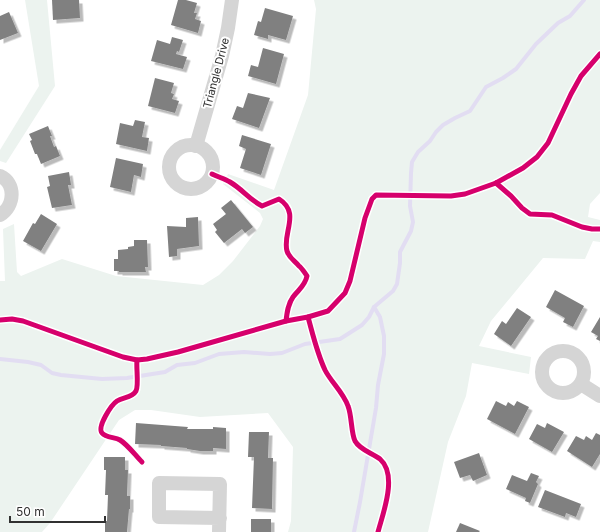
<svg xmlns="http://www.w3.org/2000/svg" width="600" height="532" viewBox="0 0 600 532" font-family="Inter,sans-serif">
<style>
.green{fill:#ecf3ef}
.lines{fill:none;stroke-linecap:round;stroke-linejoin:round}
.stream{stroke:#e2ddf2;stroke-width:4}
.building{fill:#808080;filter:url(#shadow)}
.minor{stroke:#d5d5d5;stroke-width:14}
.cycleway-casing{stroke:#fff;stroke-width:8}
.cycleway{stroke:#d6006c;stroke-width:5}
.labels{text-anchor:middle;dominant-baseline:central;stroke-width:4;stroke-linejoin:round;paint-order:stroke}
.street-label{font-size:11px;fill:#313131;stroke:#fff}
</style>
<defs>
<filter id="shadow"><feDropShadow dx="3.5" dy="3.5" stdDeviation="0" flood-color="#0004"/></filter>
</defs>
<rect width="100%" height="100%" fill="#fff"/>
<g class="green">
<polygon points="25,0 47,0 55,86 6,163 0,161 0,150 39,86"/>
<polygon points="314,0 600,0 600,193 590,204 588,217 600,220 600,242 593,241 585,259 543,258 491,321 479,346 531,357 529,374 472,363 466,396 448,442 428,532 288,532 291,521 293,447 268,413 200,417 151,410 135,410 119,420 50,523 42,532 0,532 0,281 5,281 3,229 14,224 17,272 21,276 62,259 116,276 203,285 219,275 233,261 260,226 263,219 260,213 223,184 228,174 274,190 308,95 316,9"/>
</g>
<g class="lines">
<g class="stream">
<polyline points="0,359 28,362 41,365 52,373 61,375 102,379 127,378 165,372 177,365 195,363 219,354 244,352 270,354 282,353 305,344 340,339 362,325 369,317 374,307 393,291 397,284 400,263 400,252 411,231 413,222 410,206 411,173 412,162 418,152 430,141 436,132 443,125 455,118 470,111 486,87 503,78 516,69 536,44 558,23 570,16 584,0"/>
<polyline points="354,532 360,502 376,408 378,385 384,354 384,336 380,317 374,307"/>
</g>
</g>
<g class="building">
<polygon points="52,0 79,0 80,18 53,20"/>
<polygon points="178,0 186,0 197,3 194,13 197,13 195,19 201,21 198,33 171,25"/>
<polygon points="265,8 293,16 286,40 268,35 268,39 254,35 258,21 261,22"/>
<polygon points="9,12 18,33 0,40 0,16"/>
<polygon points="172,37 183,40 179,52 177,51 176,54 187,57 183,69 151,61 157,40 170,44"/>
<polygon points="263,48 284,54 276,84 248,76 251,65 258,67"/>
<polygon points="155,78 174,83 171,93 174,94 172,99 179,101 175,113 148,106"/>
<polygon points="248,93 270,98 259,128 232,119 237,106 243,108"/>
<polygon points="135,120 145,122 142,137 149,138 147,151 116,144 120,123 133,126"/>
<polygon points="48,126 52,136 50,136 54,147 56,146 60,156 41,164 37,154 35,154 30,141 32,140 29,134"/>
<polygon points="242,135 271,144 261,175 240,168 246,149 239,146"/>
<polygon points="116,158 143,164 141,177 134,175 131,192 110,187"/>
<polygon points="69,172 71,185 68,185 72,205 52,208 47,187 50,186 48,176"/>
<polygon points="231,200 253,227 245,233 242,229 224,243 215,232 217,230 213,224 226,214 221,208"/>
<polygon points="41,214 57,224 41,251 23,241 33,223 35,224"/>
<polygon points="198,217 199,246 177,249 177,256 169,257 167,226 186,227 186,218"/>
<polygon points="134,240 147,240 148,267 145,267 146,272 119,272 119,271 114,271 114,259 118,259 118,250 128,249 128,247 134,246"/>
<polygon points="555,290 584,306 573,327 563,322 565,318 546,307"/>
<polygon points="517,308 531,317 511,346 494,334 502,321 506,324"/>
<polygon points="600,317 600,341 596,339 598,336 591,332"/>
<polygon points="496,401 506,406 508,402 514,406 517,401 529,407 515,434 487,419"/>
<polygon points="136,423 188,427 187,429 213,429 213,427 226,428 226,449 213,448 213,451 200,451 187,449 187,448 161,446 161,445 135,444"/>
<polygon points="547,423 564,432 552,452 529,439 537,424 545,428"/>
<polygon points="249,432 269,432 268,458 273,458 272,509 252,508 254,457 248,457"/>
<polygon points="596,433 600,435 600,454 592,467 567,451 576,436 584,440 586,436 592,440"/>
<polygon points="479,453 487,475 473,481 470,475 460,478 454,462"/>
<polygon points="104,457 125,457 125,470 128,470 127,496 130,496 130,509 129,509 127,532 105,532 105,521 107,521 108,495 105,495 106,470 104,470"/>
<polygon points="531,473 539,476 536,482 538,484 530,503 525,501 526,498 506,489 512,475 527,481"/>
<polygon points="545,490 581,504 576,517 566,513 565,517 538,507"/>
<rect x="251" y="519" width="20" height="13"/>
<polygon points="460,523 480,531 479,532 456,532"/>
</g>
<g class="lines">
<g class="minor">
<circle cx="191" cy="167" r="22"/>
<polyline points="196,146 222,56 228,28 232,0"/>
<path d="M0 176C16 183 15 206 0 215"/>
<circle cx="563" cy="372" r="21"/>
<polyline points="581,384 600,396"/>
<polyline points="219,532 220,484 159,483 159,517 220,518"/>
</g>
<defs>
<g id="cycleway">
<path d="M212 174C218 177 225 179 230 182 242 189 250 200 262 206L279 199C301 213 282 233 287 251 289 258 295 261 299 266 302 268 304 272 307 276 305 286 299 289 293 297 288 304 287 312 286 321"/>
<polyline points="496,183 511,196 522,208 530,214 552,215 582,227 592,229 600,229"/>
<path d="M308 317C313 335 317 353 325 370 331 382 343 392 348 406 352 416 351 433 355 441 360 450 372 453 380 459 398 475 383 513 378 532"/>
<polyline points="0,320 12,319 23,321 123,357 137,360 147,359 178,352 286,321 308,317 328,311 345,293 350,281 365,218 372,199 376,195 451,196 465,194 496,183 523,168 537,157 548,143 571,94 581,76 600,54"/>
<path d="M137 360C136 367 139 385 136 391 132 398 123 397 117 401 111 405 97 427 102 433 106 438 115 437 120 440 128 445 135 455 142 462"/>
</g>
</defs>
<use href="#cycleway" class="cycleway-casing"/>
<use href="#cycleway" class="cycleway"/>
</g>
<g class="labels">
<g class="street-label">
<text transform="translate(216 73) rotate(-75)">Triangle Drive</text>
</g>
</g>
<path d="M10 516v6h95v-6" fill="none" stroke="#313131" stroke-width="2"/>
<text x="16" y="516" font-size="12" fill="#313131" stroke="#ffffff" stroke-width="3" paint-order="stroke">50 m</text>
</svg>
